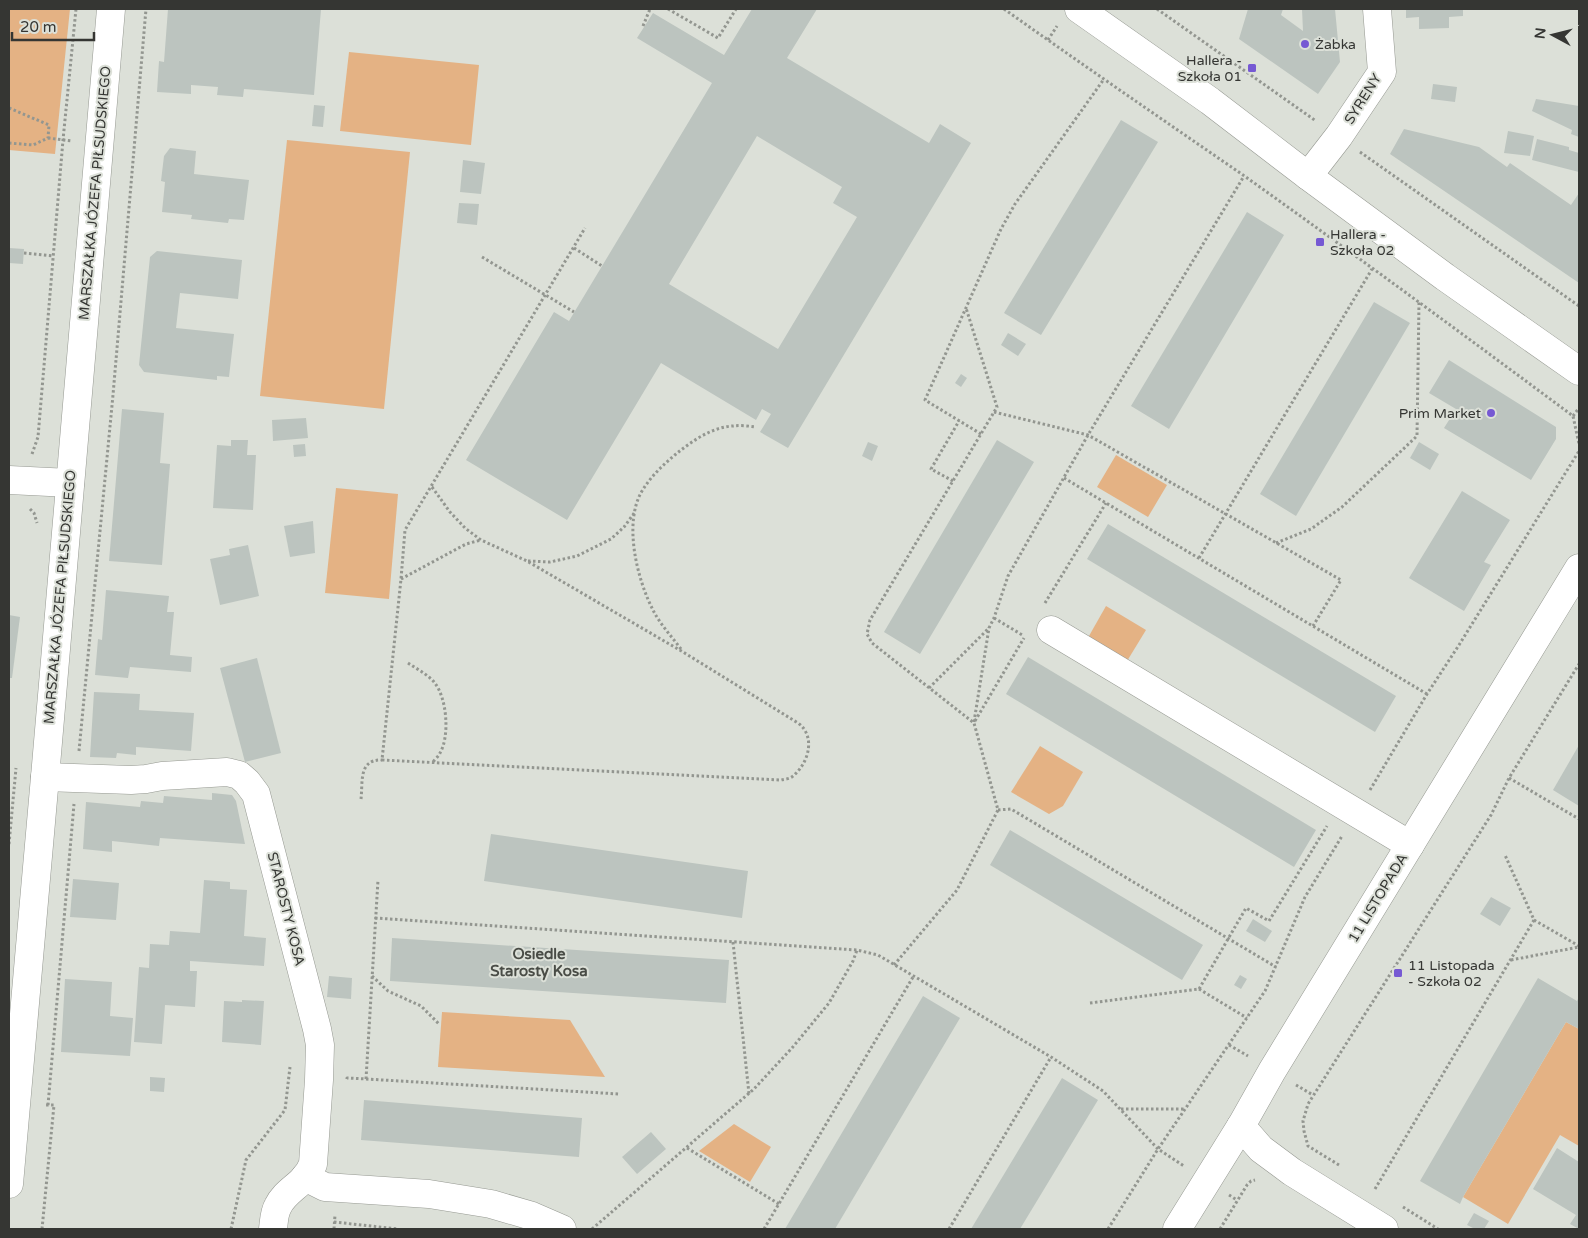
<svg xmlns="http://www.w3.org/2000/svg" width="1588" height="1238" viewBox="0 0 1588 1238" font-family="'Varela Round',sans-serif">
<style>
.green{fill:#e4b284}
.building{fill:#bcc4bf;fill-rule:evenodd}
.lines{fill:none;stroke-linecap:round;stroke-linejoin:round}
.minor-casing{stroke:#969992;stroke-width:29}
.path{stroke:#939690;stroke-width:3;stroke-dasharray:2.5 2.5;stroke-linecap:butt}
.minor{stroke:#fff;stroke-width:28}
.poi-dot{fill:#7659d3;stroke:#dce0d8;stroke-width:2}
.labels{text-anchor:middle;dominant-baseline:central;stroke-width:4;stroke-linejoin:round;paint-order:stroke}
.poi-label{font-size:14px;fill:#353633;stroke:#dce0d8;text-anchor:start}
.street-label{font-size:14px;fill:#353633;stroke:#dce0d8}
.neighbourhood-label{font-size:15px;font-weight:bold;fill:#494c46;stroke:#dce0d8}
</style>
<rect width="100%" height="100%" fill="#dce0d8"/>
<g class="green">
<polygon points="9,9 70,9 55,154 9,150"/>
<polygon points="349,52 479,65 471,145 340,131"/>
<polygon points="287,140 410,152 384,409 260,396"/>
<polygon points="1116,455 1167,485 1148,517 1097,487"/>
<polygon points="336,488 398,494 389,599 325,593"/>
<polygon points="1106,606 1146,630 1124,666 1085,643"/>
<polygon points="1040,746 1083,772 1063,806 1049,814 1011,792"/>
<polygon points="442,1012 570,1020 605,1077 438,1067"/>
<polygon points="1566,1022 1579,1029 1579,1146 1560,1135 1508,1224 1463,1197"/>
<polygon points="734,1124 771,1147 750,1182 699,1151"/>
</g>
<g class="building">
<polygon points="168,9 321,9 314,95 244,89 243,97 217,95 218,87 191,85 191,94 157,92 159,61 164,62"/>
<path d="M752 9H817L787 58 929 143 940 124 971 143 788 448 760 432 771 414 762 409 756 420 661 363 567 520 466 460 554 312 569 321 712 83 637 38 653 13 724 55ZM757 136 842 187 833 203 857 217 778 349 669 284Z"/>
<polygon points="1248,9 1283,9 1281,15 1303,31 1302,9 1335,9 1340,62 1318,94 1239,39"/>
<polygon points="1406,9 1463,9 1463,16 1449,17 1449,28 1419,29 1419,17 1406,18"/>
<polygon points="1433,84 1457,87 1455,102 1431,99"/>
<polygon points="1536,99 1579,106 1579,137 1571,134 1572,130 1532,111"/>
<polygon points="314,105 325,106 323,127 312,126"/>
<polygon points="1121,120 1158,142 1041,335 1004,313"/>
<polygon points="1404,129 1479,147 1507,167 1510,163 1571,205 1579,193 1579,283 1390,154"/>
<polygon points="1508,131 1534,136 1530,156 1504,153"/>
<polygon points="1537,139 1569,147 1569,150 1579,153 1579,172 1532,160"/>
<polygon points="170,148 196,151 194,174 249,180 244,220 229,219 228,223 191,219 192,215 162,212 165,182 161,181 164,156"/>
<polygon points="463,160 485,163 481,194 460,192"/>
<polygon points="459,203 479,204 477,225 457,223"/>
<polygon points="1247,212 1284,235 1169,429 1131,406"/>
<polygon points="9,248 24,249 23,264 9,263"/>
<polygon points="157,251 242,260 238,299 180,293 176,328 234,334 229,377 217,376 217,380 144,372 139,365 150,257"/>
<polygon points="1374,302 1410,323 1296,516 1260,494"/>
<polygon points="1008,333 1026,344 1018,356 1001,345"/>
<polygon points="1449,360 1556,427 1556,439 1531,480 1444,428 1456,409 1429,393"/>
<polygon points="961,374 967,378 961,387 955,383"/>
<polygon points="122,409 164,413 160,463 170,464 162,565 109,561"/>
<polygon points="306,418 308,438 273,441 272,420"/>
<polygon points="231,440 248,440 247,455 256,455 253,510 213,508 217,445 231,446"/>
<polygon points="997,440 1034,462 920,654 884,632"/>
<polygon points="868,442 878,446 872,461 862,456"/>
<polygon points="1419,442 1439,454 1430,470 1410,458"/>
<polygon points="305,444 306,456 294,457 293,445"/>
<polygon points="1462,491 1510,520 1484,562 1491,565 1464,611 1409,578"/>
<polygon points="313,521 315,553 290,557 284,526"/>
<polygon points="1108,524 1396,696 1375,732 1087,559"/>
<polygon points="248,545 259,596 220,605 210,559 230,555 229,549"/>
<polygon points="106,590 169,596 167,612 174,612 170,655 192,657 191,672 130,667 128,678 95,675 98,639 102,640"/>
<polygon points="9,615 20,617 12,678 9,678"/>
<polygon points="1028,657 1316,830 1294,867 1006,694"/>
<polygon points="257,658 281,753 245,762 220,668"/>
<polygon points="94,692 140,694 139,710 194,713 191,751 136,747 136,755 117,753 116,758 90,757"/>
<polygon points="1579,745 1579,806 1553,790"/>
<polygon points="212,793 232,795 236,801 245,844 160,838 159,846 112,841 112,852 83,849 86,802 140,807 141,801 163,803 164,796 212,800"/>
<polygon points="1010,830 1203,945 1182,980 990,865"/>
<polygon points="491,834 748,871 742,918 484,881"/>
<polygon points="73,879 119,883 116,920 70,917"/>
<polygon points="204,880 230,882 230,889 247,890 244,936 266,938 264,966 190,961 190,971 197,971 195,1007 165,1005 162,1044 134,1042 139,967 149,968 150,944 169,945 170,931 200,933"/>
<polygon points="1491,897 1511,908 1500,926 1480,914"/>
<polygon points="1253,919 1272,931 1265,942 1246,931"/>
<polygon points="392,938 729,960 726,1003 390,981"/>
<polygon points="1240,975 1247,979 1241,989 1234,985"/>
<polygon points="329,976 352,978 351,999 327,997"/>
<polygon points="1538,978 1577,1001 1579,997 1579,1029 1566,1022 1463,1197 1460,1204 1420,1181"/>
<polygon points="65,979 112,982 110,1016 133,1018 130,1056 61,1052"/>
<polygon points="923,996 960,1018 835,1229 785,1229"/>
<polygon points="242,1000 264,1001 261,1045 222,1042 224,1001 242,1002"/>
<polygon points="150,1077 165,1078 164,1092 150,1091"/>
<polygon points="1062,1078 1098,1100 1020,1229 971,1229"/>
<polygon points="364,1100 582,1118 579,1157 361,1140"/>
<polygon points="651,1132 666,1149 637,1174 622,1157"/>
<polygon points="1557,1148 1579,1162 1579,1229 1570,1224 1576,1215 1533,1189"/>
<polygon points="1474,1213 1489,1221 1484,1229 1475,1229 1467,1225"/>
</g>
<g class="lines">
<defs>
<g id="minor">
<polyline points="1079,9 1210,101 1308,176 1445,277 1579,371"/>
<polyline points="1308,176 1339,136 1382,72 1377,9"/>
<polyline points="9,480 70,483"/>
<polyline points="1051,630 1410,845"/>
<path d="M45 777 131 780 146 779 162 776 227 772 239 775 247 782 256 794 317 1029 320 1045 319 1080 313 1164C305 1185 286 1189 278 1206 274 1213 274 1221 273 1229"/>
<polyline points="1241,1126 1261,1149 1292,1172 1384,1229"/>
<polyline points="305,1177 325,1187 429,1194 491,1204 532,1216 562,1229"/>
<polyline points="9,1184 45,777 111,9"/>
<polyline points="1177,1229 1241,1126 1272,1071 1579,568"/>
</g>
</defs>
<use href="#minor" class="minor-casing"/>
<g class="path">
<polyline points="668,9 718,38 736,9"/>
<path d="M1004 9C1083 65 1163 120 1243 175 1354 254 1464 335 1573 416L1579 444"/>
<polyline points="1157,9 1316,121"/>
<polyline points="643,26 650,9"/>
<polyline points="1048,40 1057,26"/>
<polyline points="9,108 49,125 48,138"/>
<polyline points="48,138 72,141"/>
<polyline points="9,143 33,145 48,138"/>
<polyline points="1360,152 1579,306"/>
<polyline points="574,248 602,266"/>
<polyline points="24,253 53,256"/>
<polyline points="482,257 574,312"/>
<polyline points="994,412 1088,435 1341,580 1313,626"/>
<polyline points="1573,416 1579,408"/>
<polyline points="981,434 925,400 1001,229 1015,204 1104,79"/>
<polyline points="32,454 38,437 63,140 76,9"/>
<polyline points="1064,478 1427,694"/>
<polyline points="953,481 931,469 959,421"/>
<path d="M432 487 450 512 465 528 481 540 527 561 683 652 798 723C816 736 809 763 793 776 790 779 785 779 781 780L382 760 401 579 405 530 585 228"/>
<polyline points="30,509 34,513 37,523"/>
<polyline points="1276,543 1311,529 1342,507 1417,436 1419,302"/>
<polyline points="1199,558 1372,269"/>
<polyline points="528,561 550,562 577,556 611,539 624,527 635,512"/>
<polyline points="401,579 466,544 481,540"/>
<polyline points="1045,603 1106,503"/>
<polyline points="994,618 1024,636"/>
<path d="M681 649C672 637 661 625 654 612 637 580 623 523 642 491 651 476 663 465 676 454 692 441 712 427 733 426 740 425 749 426 756 427"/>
<path d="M408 663C417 669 427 674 434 682 447 697 450 736 440 753 439 756 435 759 433 762"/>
<polyline points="929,688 988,629"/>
<polyline points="975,721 1024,638"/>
<polyline points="974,722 989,628 994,618 1008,576 1088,435 1244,176"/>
<polyline points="79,751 113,395 146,9"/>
<polyline points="1509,778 1579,819"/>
<polyline points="1370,790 1427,694 1459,645 1579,451"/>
<path d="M361 799C363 783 358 759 382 760"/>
<polyline points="998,810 1011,809 1276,967"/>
<polyline points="9,844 16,768"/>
<polyline points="375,918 857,950 878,955 1051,1057 1103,1091 1158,1149 1184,1166"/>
<polyline points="1534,920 1579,946"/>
<polyline points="733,942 749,1094"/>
<polyline points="1511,960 1579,947"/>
<polyline points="894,965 957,890 998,810 974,723 872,643 867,634 870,620 997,407 966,308"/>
<polyline points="372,976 388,991 421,1006 439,1024"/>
<polyline points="1199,989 1247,1018"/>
<polyline points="1090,1003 1199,989 1246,908 1269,921 1327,826"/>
<polyline points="1229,1045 1248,1056"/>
<polyline points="347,1079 347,1078 366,1079 619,1094"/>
<polyline points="366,1079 378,880"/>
<polyline points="1296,1085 1313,1095"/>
<polyline points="48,1105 74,804"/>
<polyline points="1121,1109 1185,1109"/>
<polyline points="687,1148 779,1204"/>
<polyline points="1339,1165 1308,1146 1304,1131 1303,1121 1308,1104 1491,815 1509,778 1579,664"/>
<polyline points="1375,1189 1534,920 1505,855"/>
<polyline points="1229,1195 1237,1200"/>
<polyline points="1403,1207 1438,1229"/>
<polyline points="334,1222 398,1229"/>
<polyline points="42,1229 54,1105 46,1105"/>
<polyline points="231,1229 246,1160 285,1110 290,1067"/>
<polyline points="334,1229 335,1215"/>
<polyline points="592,1229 754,1089 792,1048 829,1003 853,961 857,950"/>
<polyline points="764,1229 913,977"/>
<polyline points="949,1229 1051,1057"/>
<polyline points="1108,1229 1158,1149 1265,991 1305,897 1342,836"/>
<polyline points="1220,1229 1247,1185 1251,1181 1255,1180"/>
</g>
<use href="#minor" class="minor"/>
</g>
<g class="poi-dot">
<circle cx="1305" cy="44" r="5"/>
<rect x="1247" y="63" width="10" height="10" rx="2.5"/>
<rect x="1315" y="237" width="10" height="10" rx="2.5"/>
<circle cx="1491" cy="413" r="5"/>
<rect x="1393" y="968" width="10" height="10" rx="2.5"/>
</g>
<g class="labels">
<g class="poi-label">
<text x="1315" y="44">Żabka</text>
<text x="1242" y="60" text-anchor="end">Hallera -<tspan x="1242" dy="16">Szkoła 01</tspan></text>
<text x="1330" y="234">Hallera -<tspan x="1330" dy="16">Szkoła 02</tspan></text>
<text x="1481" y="413" text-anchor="end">Prim Market</text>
<text x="1408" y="965">11 Listopada<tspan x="1408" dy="16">- Szkoła 02</tspan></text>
</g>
<g class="street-label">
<text transform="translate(1363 99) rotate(-58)">SYRENY</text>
<text transform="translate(95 193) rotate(-85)">MARSZAŁKA JÓZEFA PIŁSUDSKIEGO</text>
<text transform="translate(60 597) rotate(-85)">MARSZAŁKA JÓZEFA PIŁSUDSKIEGO</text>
<text transform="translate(1378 898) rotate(-59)">11 LISTOPADA</text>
<text transform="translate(286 909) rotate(76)">STAROSTY KOSA</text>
</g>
<g class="neighbourhood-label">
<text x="539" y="954">Osiedle<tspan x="539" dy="17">Starosty Kosa</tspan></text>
</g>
</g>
<rect width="1588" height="1238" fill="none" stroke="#353633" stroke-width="20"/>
<g transform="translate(1553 35) rotate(277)" stroke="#dce0d8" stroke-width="4" paint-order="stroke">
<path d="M0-4L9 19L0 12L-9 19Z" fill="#353633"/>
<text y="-8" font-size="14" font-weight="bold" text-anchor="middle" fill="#353633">N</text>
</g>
<path d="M12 32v8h82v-8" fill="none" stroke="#353633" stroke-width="2.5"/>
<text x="20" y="32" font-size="15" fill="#353633" stroke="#dce0d8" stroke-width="4" paint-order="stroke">20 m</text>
</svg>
